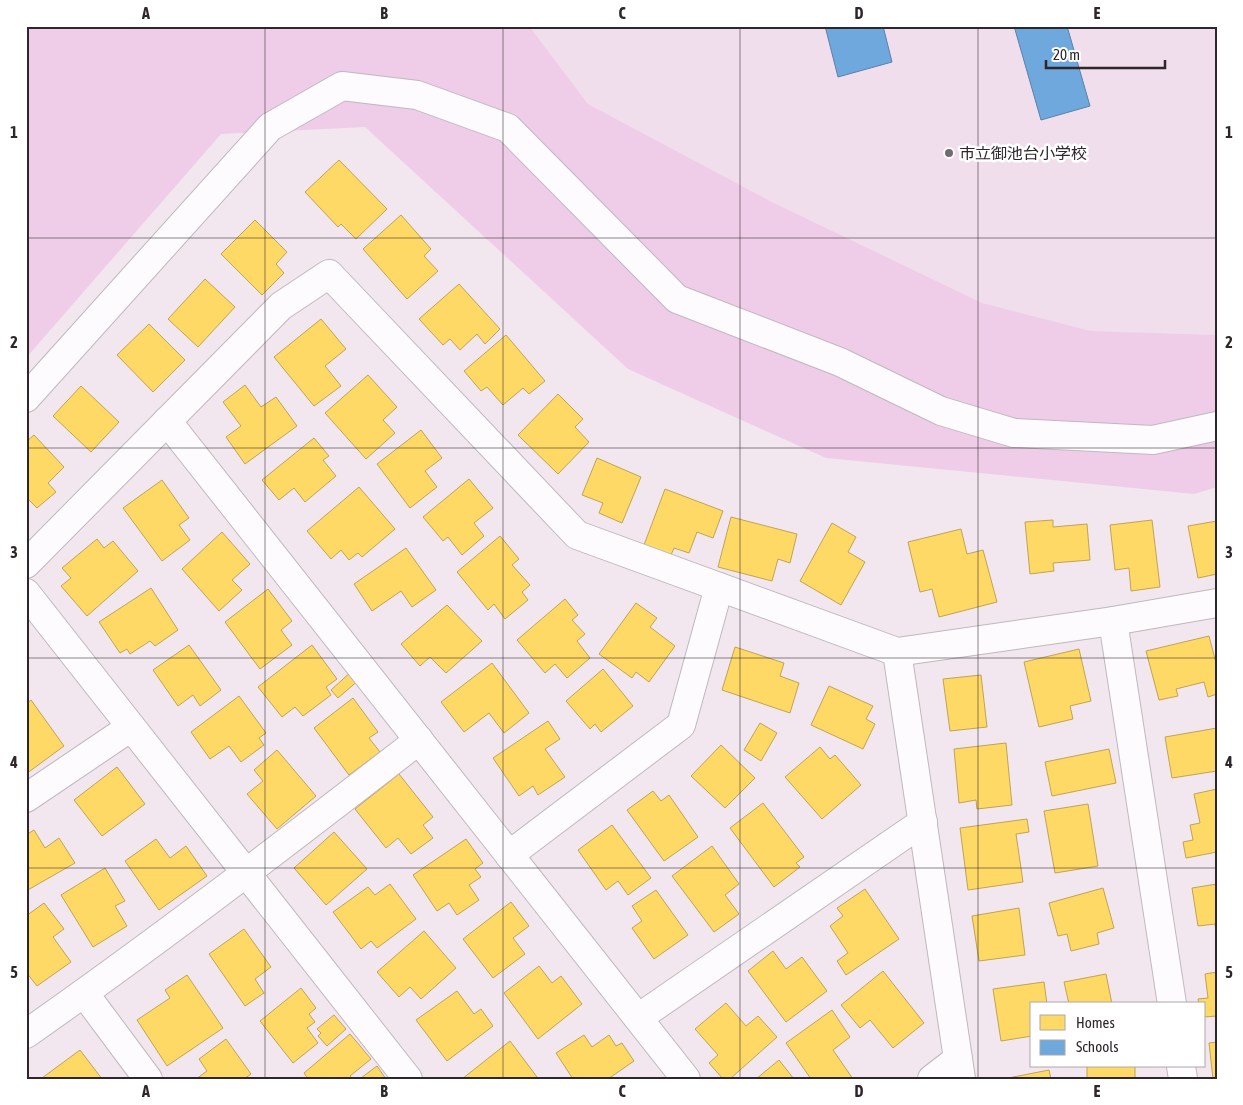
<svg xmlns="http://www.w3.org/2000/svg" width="1243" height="1105" viewBox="0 0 1243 1105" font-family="'Asap Condensed','Noto Sans JP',sans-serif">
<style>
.built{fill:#f1deed}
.green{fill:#efcde8}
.homes{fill:#ffd966;stroke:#c0a354}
.schools{fill:#6fa8dc;stroke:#5b81a7}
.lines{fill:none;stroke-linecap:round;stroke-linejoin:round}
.street-casing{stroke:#bfb8be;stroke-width:30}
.street{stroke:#fdfbfd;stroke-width:28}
.grid{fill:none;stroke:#2d262b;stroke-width:1;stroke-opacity:0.55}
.poi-dot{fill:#726a70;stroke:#fff;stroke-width:2}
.labels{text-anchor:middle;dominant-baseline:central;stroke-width:5;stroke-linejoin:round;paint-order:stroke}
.poi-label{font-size:16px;fill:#2d262b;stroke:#fff;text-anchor:start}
.neatline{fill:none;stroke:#2d262b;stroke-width:2}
.grid-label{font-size:16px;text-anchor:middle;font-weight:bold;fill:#2d262b}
</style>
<rect width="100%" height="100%" fill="#f2e7ef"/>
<polygon class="built" points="529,26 1217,26 1217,335 1091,331 982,303 772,202 588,104"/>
<polygon class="green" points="26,26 529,26 588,104 772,202 982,303 1091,331 1217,335 1217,487 1194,494 826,458 628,369 365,127 221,134 26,358"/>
<g class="homes">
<polygon points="339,160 387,209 356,239 341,224 338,227 305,192"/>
<polygon points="401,215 431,249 424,256 438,271 407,299 363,249"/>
<polygon points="255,220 287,252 276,264 284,273 262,295 221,254"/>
<polygon points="205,279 235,307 198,347 168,319"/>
<polygon points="459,284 500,329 485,344 477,334 460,350 450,339 443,345 419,319"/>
<polygon points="321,319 346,349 325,366 341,386 314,406 274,357"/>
<polygon points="149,324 185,360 153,392 117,355"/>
<polygon points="506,335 545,381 529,394 523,388 503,405 487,387 481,391 464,371"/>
<polygon points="368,375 397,407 383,420 395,433 366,459 325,413"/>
<polygon points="245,385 261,407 276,397 297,426 245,464 226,437 241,426 223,402"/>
<polygon points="81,386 119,422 91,452 53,416"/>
<polygon points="558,394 583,419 575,427 589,442 558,474 518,435"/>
<polygon points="421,430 442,458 425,471 437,487 410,508 377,464"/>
<polygon points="34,435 64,467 48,483 56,492 37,508 26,497 26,442"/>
<polygon points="314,438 329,456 323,460 336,476 305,502 294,488 279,500 262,480"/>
<polygon points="597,458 641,477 622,523 599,513 603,503 582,495"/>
<polygon points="469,479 493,508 474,523 484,536 462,555 448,537 443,541 423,517"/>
<polygon points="162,480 189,518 179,525 190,540 162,561 123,508"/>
<polygon points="359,487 395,529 362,557 358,553 349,560 341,550 331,559 307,531"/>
<polygon points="665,489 723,511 713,538 697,532 689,553 674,548 671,555 644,545"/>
<polygon points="731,517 797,534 790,563 778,559 772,581 718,567"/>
<polygon points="1053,520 1053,527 1087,524 1090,560 1053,563 1054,571 1030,574 1025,522"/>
<polygon points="1152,520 1160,587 1131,591 1129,568 1115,570 1110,525"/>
<polygon points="1217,521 1217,574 1198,578 1188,526"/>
<polygon points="832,523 856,537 848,552 865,562 841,605 800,581"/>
<polygon points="961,529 967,554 983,550 997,602 939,617 932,589 920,592 908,542"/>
<polygon points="222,532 250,564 232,580 242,590 219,611 182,569"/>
<polygon points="500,536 519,559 512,565 530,585 522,592 528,600 505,619 494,604 488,610 457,572"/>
<polygon points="97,539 104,548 113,541 138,571 87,616 61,586 71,578 62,568"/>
<polygon points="406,548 436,590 412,607 401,591 372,611 354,584"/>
<polygon points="151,588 178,630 155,646 150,641 130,654 127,649 120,653 99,622"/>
<polygon points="268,589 292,621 281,630 292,645 260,669 225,622"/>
<polygon points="565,599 578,615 572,620 585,634 577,641 590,658 567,678 555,664 545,673 517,640"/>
<polygon points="636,603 657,618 650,627 675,646 649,682 636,672 632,678 599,654"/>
<polygon points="447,605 482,641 446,673 430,657 420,666 401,644"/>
<polygon points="1209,636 1217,667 1217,694 1208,697 1204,682 1176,689 1178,696 1159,700 1146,651"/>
<polygon points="189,645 221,690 200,706 193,695 178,706 153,670"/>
<polygon points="312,645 337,679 326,687 331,695 303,716 295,707 282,717 258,687"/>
<polygon points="735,647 784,663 780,676 799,683 790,713 722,690"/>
<polygon points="1079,649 1091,701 1070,706 1073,719 1039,727 1024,662"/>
<polygon points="492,663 529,713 504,733 489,713 464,732 441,702"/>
<polygon points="603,669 633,706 601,732 595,724 590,729 566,701"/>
<polygon points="353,670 360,679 338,698 331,690"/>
<polygon points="981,675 987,727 950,731 943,679"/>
<polygon points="829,686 873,706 866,719 875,724 863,749 811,725"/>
<polygon points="239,696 266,733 259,738 264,745 241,762 229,746 210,759 191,732"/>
<polygon points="353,698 378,732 369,738 380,752 349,775 314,728"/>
<polygon points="31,700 64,746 26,774 26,704"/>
<polygon points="548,721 560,739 545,749 565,777 538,795 533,786 519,796 493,758"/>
<polygon points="760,723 777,733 761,761 744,750"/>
<polygon points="1217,728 1217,771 1172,778 1165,737"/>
<polygon points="1006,743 1012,805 977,809 976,800 959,803 954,749"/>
<polygon points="721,745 755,778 725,808 691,776"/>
<polygon points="820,747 830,759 835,755 861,785 822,819 785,777"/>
<polygon points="1109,749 1116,783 1052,796 1045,762"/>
<polygon points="277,750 316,796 277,829 247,794 263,781 254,770"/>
<polygon points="117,767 145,804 102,836 74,800"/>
<polygon points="399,774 433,817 423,825 433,838 411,854 398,838 386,848 355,809"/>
<polygon points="1217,789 1217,852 1186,858 1183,842 1193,840 1190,825 1200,823 1194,794"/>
<polygon points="653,791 661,801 669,795 698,837 664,861 627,810"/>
<polygon points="763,803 804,857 796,863 800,867 774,887 730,828"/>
<polygon points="1088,804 1098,866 1055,873 1044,811"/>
<polygon points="1027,819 1029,832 1016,834 1023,882 968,890 960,828"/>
<polygon points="612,825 651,878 628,895 618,881 606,890 578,850"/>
<polygon points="34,830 45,848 59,838 75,863 26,891 26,835"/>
<polygon points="334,832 367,869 326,905 294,868"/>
<polygon points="156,839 170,858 186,846 207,876 159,910 125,861"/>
<polygon points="466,839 483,863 475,869 481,877 469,885 479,900 457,915 449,903 437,911 413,875"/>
<polygon points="712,846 739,884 725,895 739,914 714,932 672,876"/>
<polygon points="105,868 125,901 115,906 127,926 93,947 61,895"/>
<polygon points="390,884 416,919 377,948 371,941 361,949 333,912 368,887 375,895"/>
<polygon points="1217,884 1217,932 1216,932 1215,924 1198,926 1192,888"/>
<polygon points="1103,888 1114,928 1097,933 1099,944 1071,951 1067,934 1058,936 1049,903"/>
<polygon points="865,889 899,939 846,975 837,961 848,953 830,926 843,916 837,908"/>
<polygon points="656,890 688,935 654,959 632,928 642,921 632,906"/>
<polygon points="511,902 529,926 513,938 525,954 493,978 463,939"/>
<polygon points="44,903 64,929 53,937 71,962 37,986 26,972 26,916"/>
<polygon points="1019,908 1025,955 979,961 972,916"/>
<polygon points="244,929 271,967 255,979 264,993 245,1006 209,954"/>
<polygon points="424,931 456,968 421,999 410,987 399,997 377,972"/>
<polygon points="773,951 786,969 802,957 827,991 786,1022 748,971"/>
<polygon points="539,966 552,983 561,976 582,1004 538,1039 504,993"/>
<polygon points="883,971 924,1023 893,1048 870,1020 860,1028 841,1005"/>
<polygon points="1217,972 1217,1016 1204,1017 1204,1004 1199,1004 1198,999 1208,998 1205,974"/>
<polygon points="1106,974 1112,1004 1069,1004 1064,982"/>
<polygon points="187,975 223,1028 167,1066 137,1020 170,998 165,990"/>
<polygon points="1044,982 1047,1004 1032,1004 1032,1036 1001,1041 993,989"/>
<polygon points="301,988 316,1008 309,1014 315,1022 307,1028 318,1043 293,1063 260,1021"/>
<polygon points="457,991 474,1014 481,1009 493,1026 447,1061 416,1020"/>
<polygon points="726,1003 746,1026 758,1016 777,1037 730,1079 723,1079 709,1063 718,1055 695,1029"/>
<polygon points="832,1010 850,1037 833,1050 853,1079 811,1079 786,1043"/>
<polygon points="334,1015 346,1029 327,1046 318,1036 321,1033 317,1029"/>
<polygon points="350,1034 371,1059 350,1076 353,1079 308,1079 304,1073"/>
<polygon points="584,1035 592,1047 609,1035 616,1046 622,1043 634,1061 608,1079 573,1079 556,1053"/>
<polygon points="226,1039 251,1074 244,1079 196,1079 207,1071 199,1059"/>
<polygon points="510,1041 537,1077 535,1079 462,1079"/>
<polygon points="1217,1042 1217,1079 1213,1079 1209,1043"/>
<polygon points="80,1050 102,1079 42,1078"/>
<polygon points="779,1060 794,1079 756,1079"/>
<polygon points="377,1066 386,1079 362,1079 361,1078"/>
<rect x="1087" y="1066" width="48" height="13"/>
<polygon points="1049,1070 1051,1079 1003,1079"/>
</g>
<g class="schools">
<polygon points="825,26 883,26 892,62 838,77"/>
<polygon points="1014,26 1067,26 1090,106 1041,120"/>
</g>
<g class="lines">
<defs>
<g id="street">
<polyline points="26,398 270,127 342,86 417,95 508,128 677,299 840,362 941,411 1014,433 1153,440 1217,426"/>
<polyline points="167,421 686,1079"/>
<polyline points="26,564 281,306 329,274 577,535 897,652 1113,621 1217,603"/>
<polyline points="26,593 408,1079"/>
<polyline points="1113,621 1172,1004"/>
<polyline points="897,652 961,1079"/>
<polyline points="26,798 131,727"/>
<polyline points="509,855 681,725 719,587"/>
<polyline points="84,993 148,1079"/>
<polyline points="638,1018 923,822"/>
<path d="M26 1034C160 940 290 840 419 740"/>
<polyline points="1181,1066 1183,1079"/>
<polyline points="932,1079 958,1059"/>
</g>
</defs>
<use href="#street" class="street-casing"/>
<use href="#street" class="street"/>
</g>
<path class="grid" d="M265 26V1079M503 26V1079M740 26V1079M978 26V1079M26 238H1217M26 448H1217M26 658H1217M26 868H1217"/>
<circle class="poi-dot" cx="949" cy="153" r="5"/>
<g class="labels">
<g class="poi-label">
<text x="959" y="153">市立御池台小学校</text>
</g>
</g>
<rect width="1243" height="1105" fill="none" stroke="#ffffff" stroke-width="55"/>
<rect x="1030" y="1002" width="175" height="65" fill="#ffffff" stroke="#aba8aa"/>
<rect x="1040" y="1015" width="25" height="15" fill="#ffd966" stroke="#aba8aa"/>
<text x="1076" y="1028" font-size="15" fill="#2d262b">Homes</text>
<rect x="1040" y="1040" width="25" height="15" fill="#6fa8dc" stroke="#aba8aa"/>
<text x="1076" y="1052" font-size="15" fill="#2d262b">Schools</text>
<path d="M1046 60v8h119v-8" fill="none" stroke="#2d262b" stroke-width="2.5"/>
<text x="1053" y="60" font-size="15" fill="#2d262b" stroke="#ffffff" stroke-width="4" paint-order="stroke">20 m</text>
<rect x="28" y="28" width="1188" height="1050" class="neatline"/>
<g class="grid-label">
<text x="146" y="19">A</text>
<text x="384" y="19">B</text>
<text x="622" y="19">C</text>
<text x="859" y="19">D</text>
<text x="1097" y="19">E</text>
<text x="14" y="138">1</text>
<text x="1229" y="138">1</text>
<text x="14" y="348">2</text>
<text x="1229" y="348">2</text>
<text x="14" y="558">3</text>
<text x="1229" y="558">3</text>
<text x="14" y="768">4</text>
<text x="1229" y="768">4</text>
<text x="14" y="978">5</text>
<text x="1229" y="978">5</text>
<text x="146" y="1097">A</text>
<text x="384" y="1097">B</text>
<text x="622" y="1097">C</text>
<text x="859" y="1097">D</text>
<text x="1097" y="1097">E</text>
</g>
</svg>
